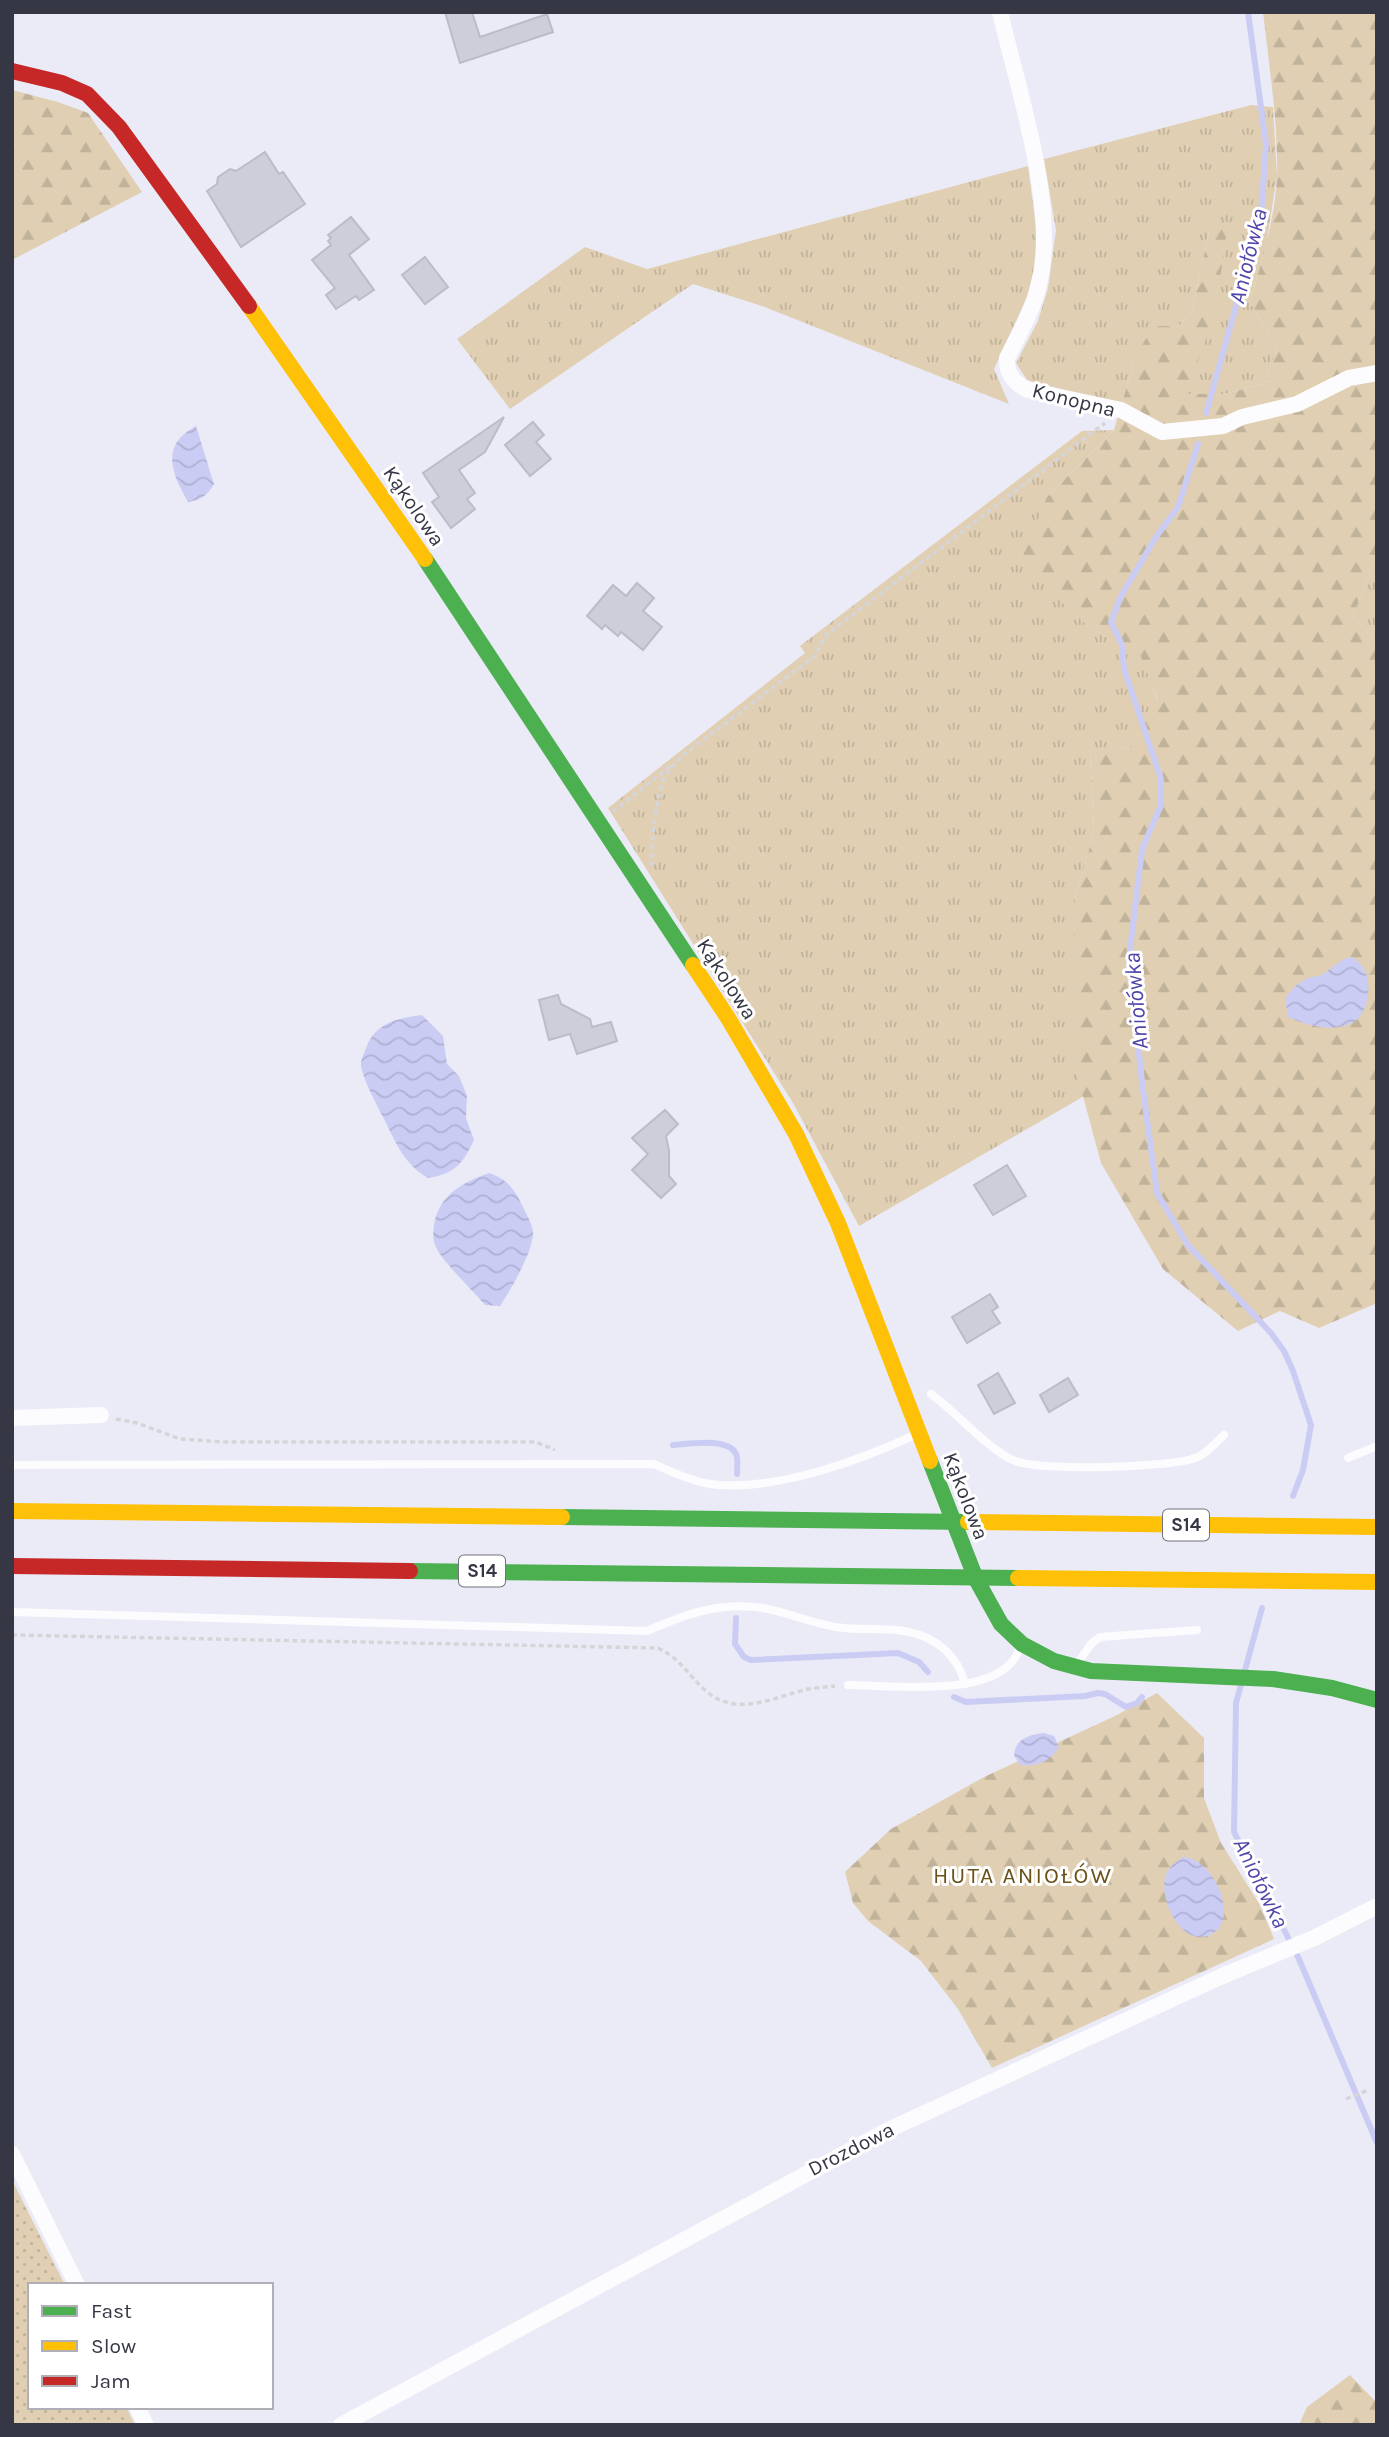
<svg xmlns="http://www.w3.org/2000/svg" width="1389" height="2437" viewBox="0 0 1389 2437" font-family="Karla,sans-serif">
<style>
.grass{fill:url(#grass-tufts)}
.forest{fill:url(#forest-firs)}
.park{fill:url(#park-dots)}
.water{fill:url(#water-waves)}
.lines{fill:none;stroke-linecap:round;stroke-linejoin:round}
.stream{stroke:#cbccf4;stroke-width:6}
.building{fill:#ceceda;stroke:#bcbcc8;stroke-width:2}
.path{stroke:#d5d5d9;stroke-width:3.5;stroke-dasharray:5 3.5;stroke-linecap:butt}
.lane{stroke:#fcfcfe;stroke-width:8}
.street{stroke:#fcfcfe;stroke-width:16}
.fast{stroke:#4caf50;stroke-width:16}
.slow{stroke:#ffc107;stroke-width:16}
.jam{stroke:#c62828;stroke-width:16}
.labels{text-anchor:middle;dominant-baseline:central;stroke-width:6;stroke-linejoin:round;paint-order:stroke}
.shield{fill:#fff;stroke:#72737d;stroke-width:2}
.shield-label{font-size:19px;font-weight:bold;fill:#363745}
.street-label{font-size:21px;fill:#363745;stroke:#fff}
.water-label{font-size:23px;font-style:italic;fill:#5145aa;stroke:#fff}
.neighbourhood-label{font-size:23px;letter-spacing:2px;fill:#6a5118;stroke:#fff}
</style>
<defs>
<pattern id="grass-tufts" width="24" height="20" patternUnits="userSpaceOnUse" patternTransform="scale(1.75)"><rect width="24" height="20" fill="#e0cfb2"/><path d="M3 7l-1-3M5 7V3M7 7l1-3M15 17l-1-3M17 17v-4M19 17l1-3" fill="none" stroke="#c1b29a"/></pattern>
<pattern id="forest-firs" width="22" height="20" patternUnits="userSpaceOnUse" patternTransform="scale(1.75)"><rect width="22" height="20" fill="#e0cfb2"/><path d="M5 1l3.5 6h-7zM16 11l3.5 6h-7z" fill="#c1b29a"/></pattern>
<pattern id="park-dots" width="8" height="8" patternUnits="userSpaceOnUse" patternTransform="scale(1.75)"><rect width="8" height="8" fill="#e0cfb2"/><path d="M2 2h.1M6 6h.1" fill="none" stroke="#c1b29a" stroke-width="1.8" stroke-linecap="round"/></pattern>
<pattern id="water-waves" width="16" height="10" patternUnits="userSpaceOnUse" patternTransform="scale(1.75)"><rect width="16" height="10" fill="#cbccf4"/><path d="M0 5q4-4 8 0t8 0" fill="none" stroke="#afb0d3"/></pattern>
</defs>
<rect width="100%" height="100%" fill="#ebebf7"/>
<g class="grass">
<polygon points="1251,105 1273,107 1277,176 1266,246 1250,302 1277,349 1263,384 1224,394 1185,394 1193,370 1210,227 1192,310 1179,326 1135,358 1121,406 1027,380 1016,363 1038,321 1048,288 1056,230 1044,159"/>
<polygon points="1028,166 1039,250 1027,297 994,369 1009,404 762,306 693,284 510,409 457,339 585,247 647,269"/>
<polygon points="1114,430 1047,497 1089,627 1141,654 1158,701 1129,748 1090,753 1094,831 1075,900 1086,1095 859,1226 793,1103 608,808 805,653 800,646 1082,431"/>
<polygon points="1377,552 1377,644 1353,616"/>
</g>
<g class="forest">
<path d="M1263 12H1377V552L1353 616 1377 644V1303L1319 1328 1280 1311 1238 1331 1163 1269 1101 1163 1073 1059 1075 900 1094 831 1090 752 1129 748 1158 700 1140 654 1089 627 1050 592 1023 555 1047 497 1114 430 1135 358 1153 326H1179L1192 310 1210 227 1228 222 1215 316 1185 394H1224L1263 384 1277 349 1250 302C1261 263 1276 215 1277 175 1278 121 1269 66 1263 12Z"/>
<polygon points="12,90 58,102 88,113 142,192 12,260"/>
<polygon points="1157,1693 1204,1738 1204,1798 1221,1843 1260,1905 1274,1939 992,2068 958,2009 921,1961 868,1921 853,1903 845,1872 891,1829 984,1777 1117,1715"/>
<polygon points="1350,2375 1377,2403 1377,2425 1299,2425 1307,2407"/>
</g>
<polygon class="park" points="12,2180 65,2285 30,2285 30,2407 126,2407 135,2425 12,2425"/>
<g class="water">
<path d="M196 426 214 484C208 495 201 500 188 502 171 472 160 445 196 426Z"/>
<path d="M1353 957C1357 961 1362 965 1364 969 1373 984 1368 1015 1352 1023 1332 1033 1306 1025 1288 1017L1285 999C1290 991 1297 983 1306 979 1311 976 1318 977 1323 974 1334 967 1339 959 1353 957Z"/>
<path d="M422 1015 443 1036 447 1064 459 1076 467 1096 466 1118 474 1140C463 1164 454 1174 428 1178 404 1164 396 1143 384 1119 378 1107 361 1076 361 1064 361 1059 365 1052 366 1048 375 1023 398 1018 422 1015Z"/>
<path d="M489 1173C506 1179 512 1186 520 1201 524 1210 532 1222 533 1232 534 1250 510 1291 500 1306L485 1305C475 1293 440 1259 436 1247 432 1239 433 1229 435 1220 442 1193 464 1182 489 1173Z"/>
<path d="M1044 1733 1054 1736 1059 1747C1050 1762 1037 1767 1020 1765L1014 1755C1015 1739 1030 1734 1044 1733Z"/>
<path d="M1183 1857C1213 1857 1242 1921 1210 1935 1179 1948 1156 1894 1167 1872 1171 1865 1177 1861 1183 1857Z"/>
</g>
<g class="lines">
<g class="stream">
<polyline points="1206,413 1261,217 1266,144 1248,12"/>
<polyline points="1198,444 1178,507 1156,537 1121,596 1111,622 1122,645 1124,669 1161,779 1161,805 1142,849 1129,958 1142,1082 1157,1193 1187,1244 1271,1333 1284,1351 1293,1371 1311,1425 1303,1470 1293,1496"/>
<path d="M673 1445C689 1444 733 1436 737 1457 738 1462 737 1469 737 1474"/>
<polyline points="1262,1608 1236,1703 1234,1832 1299,1959 1377,2143"/>
<polyline points="736,1618 735,1644 744,1657 751,1660 898,1653 919,1662 928,1672"/>
<polyline points="954,1697 966,1702 1085,1696 1098,1693 1105,1694 1126,1707 1137,1703 1142,1697"/>
</g>
</g>
<g class="building">
<polygon points="445,12 472,12 480,37 547,14 553,32 460,63"/>
<polygon points="265,152 279,174 283,172 305,204 241,247 207,191 217,184 218,177 230,169 236,171"/>
<polygon points="351,217 369,239 349,255 374,290 359,300 356,296 336,309 326,295 335,288 312,260 331,245 328,241 331,238 328,235"/>
<polygon points="425,257 448,287 425,304 402,275"/>
<polygon points="504,417 485,452 459,470 475,493 467,499 475,509 451,528 432,502 439,497 423,473"/>
<polygon points="533,422 544,435 536,442 551,459 530,476 505,445"/>
<polygon points="637,583 654,598 643,611 662,627 643,650 621,632 618,636 605,625 602,629 587,616 613,585 626,596"/>
<polygon points="558,995 561,1004 590,1019 592,1027 611,1022 617,1041 577,1054 570,1034 549,1040 539,1000"/>
<polygon points="665,1110 678,1124 666,1136 669,1151 669,1176 676,1184 661,1198 632,1170 648,1154 632,1138"/>
<polygon points="1007,1165 1026,1196 993,1215 974,1185"/>
<polygon points="990,1294 998,1307 992,1311 1000,1323 967,1343 952,1317"/>
<polygon points="998,1373 1015,1403 994,1414 978,1385"/>
<polygon points="1068,1378 1078,1395 1049,1412 1040,1395"/>
</g>
<g class="lines">
<g class="path">
<polyline points="613,812 670,766"/>
<path d="M652 866C651 844 656 790 667 773 671 767 677 762 682 756L815 656 826 635 1105 423"/>
<polyline points="116,1419 137,1423 180,1439 224,1442 536,1442 555,1450"/>
<path d="M12 1635 658 1648C682 1660 687 1674 706 1691 737 1718 774 1697 808 1689 817 1688 826 1687 835 1686"/>
<polyline points="1346,2099 1368,2090"/>
</g>
<g class="lane">
<path d="M931 1394C956 1412 990 1451 1015 1461 1041 1471 1169 1468 1195 1458 1207 1454 1215 1443 1224 1435"/>
<polyline points="1348,1458 1377,1446"/>
<path d="M12 1465 654 1464C674 1473 698 1484 720 1485 782 1489 861 1460 917 1434"/>
<path d="M12 1612 647 1631C683 1615 716 1603 756 1607 782 1610 808 1622 835 1627 872 1633 911 1621 943 1648 955 1659 961 1669 965 1684"/>
<polyline points="1077,1664 1091,1644 1100,1637 1197,1630"/>
<path d="M848 1685C891 1685 980 1697 1011 1663 1016 1658 1019 1650 1022 1644"/>
</g>
<g class="street">
<path d="M1000 12C1018 90 1058 207 1039 284 1033 310 1019 334 1007 358 1006 374 1014 383 1028 390L1121 410 1162 432 1223 426 1242 417 1297 404 1349 378 1377 373"/>
<polyline points="12,1418 101,1415"/>
<polyline points="12,2154 77,2285"/>
<polyline points="137,2407 146,2425"/>
<polyline points="341,2425 888,2130 1220,1977 1314,1938 1377,1906"/>
</g>
<g class="fast">
<polyline points="425,559 693,965"/>
<polyline points="930,1461 976,1579 1001,1624 1022,1644 1054,1661 1091,1671 1273,1679 1332,1688 1377,1700"/>
<polyline points="562,1517 968,1522"/>
<polyline points="410,1571 1018,1578"/>
</g>
<g class="slow">
<polyline points="249,306 425,559"/>
<polyline points="693,965 728,1018 796,1134 838,1223 930,1461"/>
<polyline points="12,1511 562,1517"/>
<polyline points="968,1522 1377,1527"/>
<polyline points="1018,1578 1377,1582"/>
</g>
<g class="jam">
<polyline points="12,71 62,83 87,94 119,127 249,306"/>
<polyline points="12,1566 410,1571"/>
</g>
</g>
<g class="labels">
<g class="shield">
<rect x="1163" y="1509.5" width="46" height="31" rx="5"/>
<rect x="459" y="1555.5" width="46" height="31" rx="5"/>
</g>
<g class="shield-label">
<text x="1186" y="1525">S14</text>
<text x="482" y="1571">S14</text>
</g>
<g class="street-label">
<text transform="translate(1074 400) rotate(14)">Konopna</text>
<text transform="translate(414 506) rotate(56)">Kąkolowa</text>
<text transform="translate(727 979) rotate(57)">Kąkolowa</text>
<text transform="translate(966 1496) rotate(69)">Kąkolowa</text>
<text transform="translate(851 2149) rotate(-27)">Drozdowa</text>
</g>
<g class="water-label">
<text transform="translate(1248 256) rotate(-76)">Aniołówka</text>
<text transform="translate(1136 1001) rotate(-95)">Aniołówka</text>
<text transform="translate(1261 1883) rotate(64)">Aniołówka</text>
</g>
<g class="neighbourhood-label">
<text x="1023" y="1875">HUTA ANIOŁÓW</text>
</g>
</g>
<rect width="1389" height="2437" fill="none" stroke="#363745" stroke-width="28"/>
<rect x="28" y="2283" width="245" height="126" fill="#ffffff" stroke="#afafb5" stroke-width="2"/>
<rect x="42" y="2306" width="35" height="10" fill="#4caf50" stroke="#afafb5" stroke-width="2"/>
<text x="91" y="2318" font-size="21" fill="#363745">Fast</text>
<rect x="42" y="2341" width="35" height="10" fill="#ffc107" stroke="#afafb5" stroke-width="2"/>
<text x="91" y="2353" font-size="21" fill="#363745">Slow</text>
<rect x="42" y="2376" width="35" height="10" fill="#c62828" stroke="#afafb5" stroke-width="2"/>
<text x="91" y="2388" font-size="21" fill="#363745">Jam</text>
</svg>
